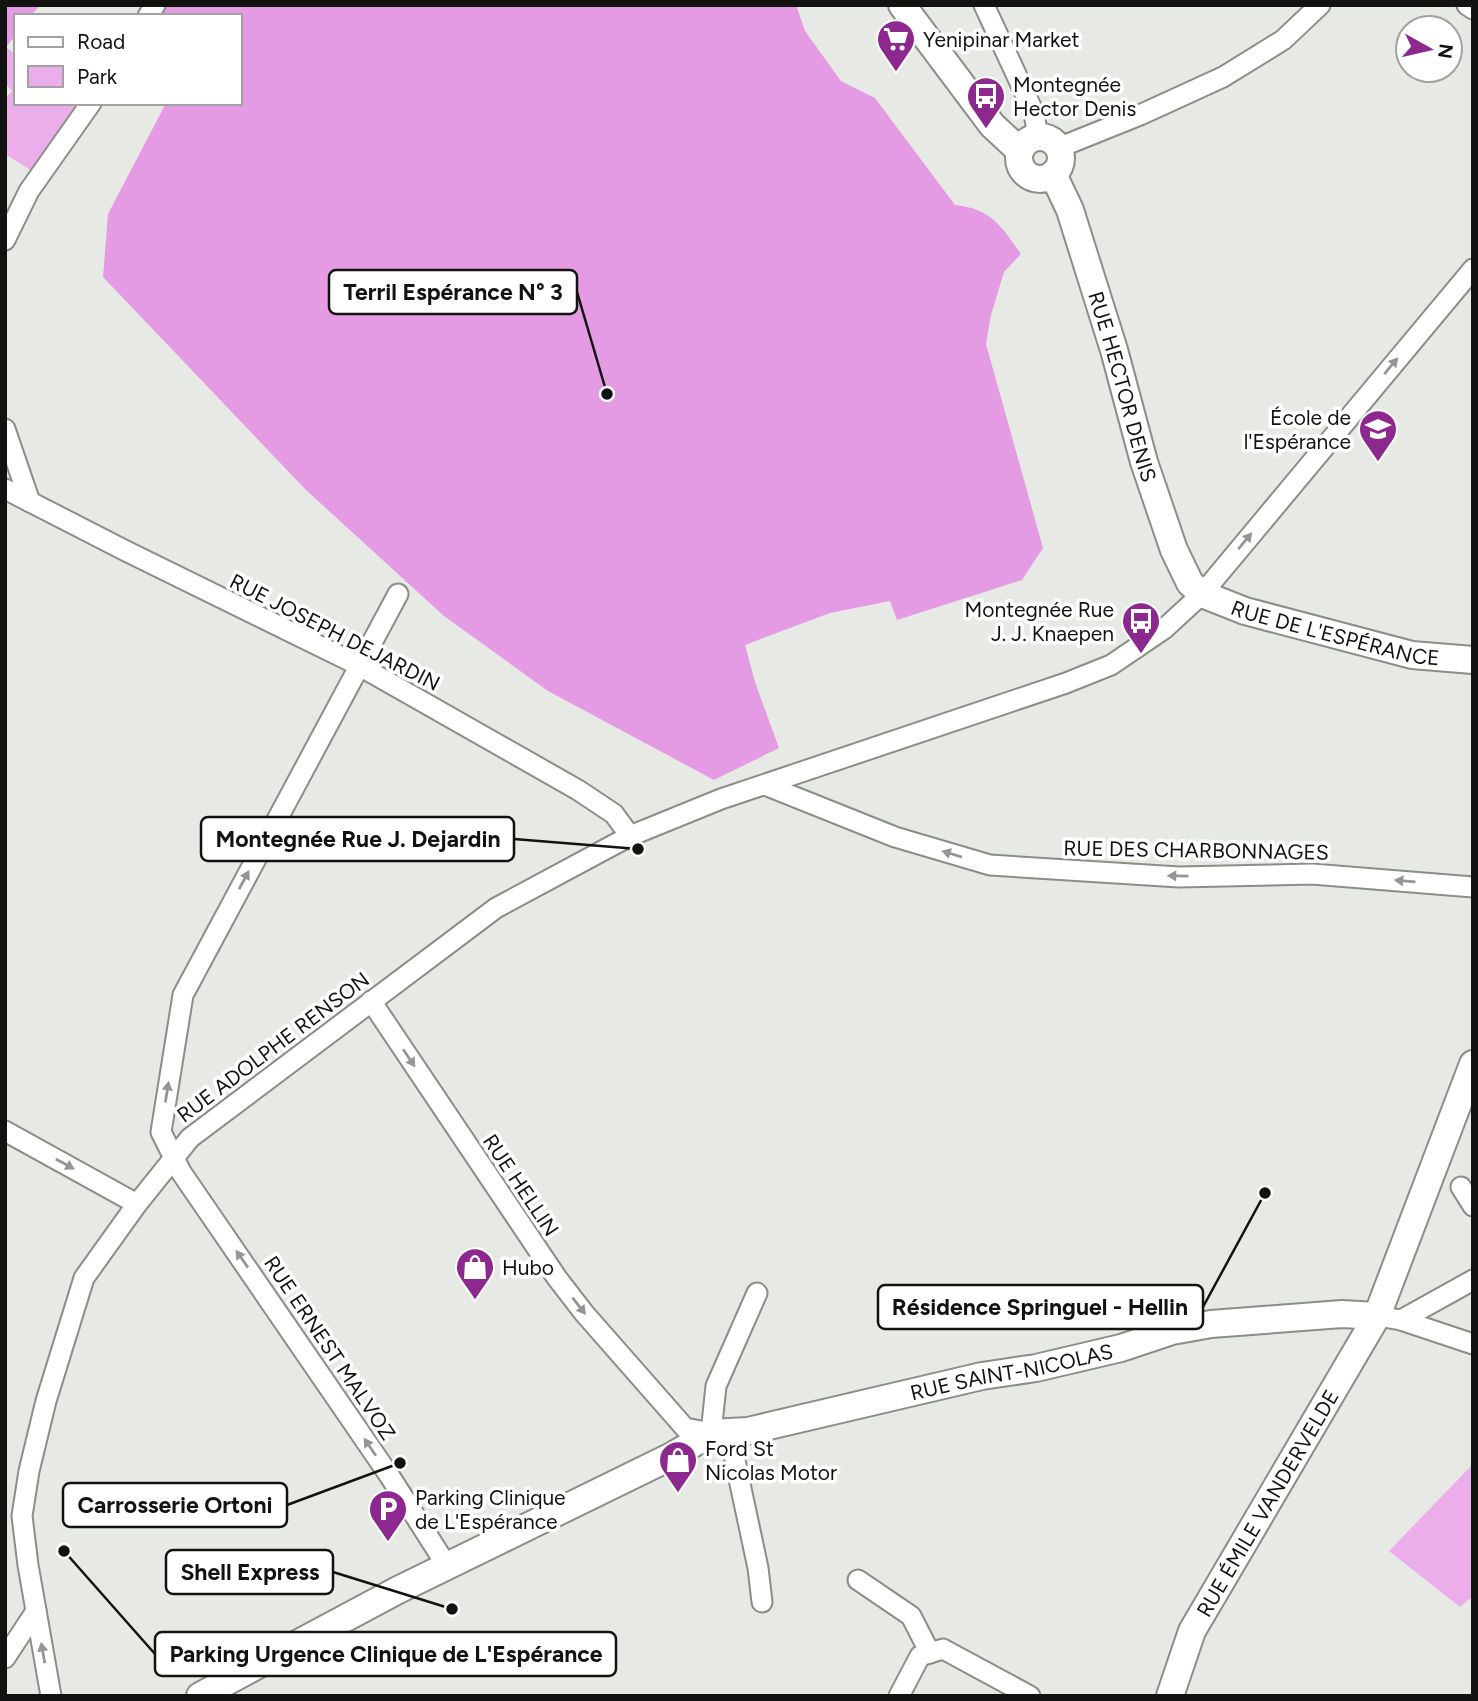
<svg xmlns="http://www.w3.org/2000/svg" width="1478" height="1701" viewBox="0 0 1478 1701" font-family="Figtree,sans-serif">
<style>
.green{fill:#ebaeea}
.forest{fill:#e59be4}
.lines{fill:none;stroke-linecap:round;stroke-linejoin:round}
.street-casing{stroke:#8b8d87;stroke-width:23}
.secondary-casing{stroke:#8b8d87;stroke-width:30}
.street{stroke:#fff;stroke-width:19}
.secondary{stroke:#fff;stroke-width:26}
.oneway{fill:#949594}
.labels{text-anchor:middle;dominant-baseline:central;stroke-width:7;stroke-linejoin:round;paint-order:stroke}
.poi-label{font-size:21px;fill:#121311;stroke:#fff;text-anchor:start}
.street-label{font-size:21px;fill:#121311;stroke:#fff}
.leader{fill:none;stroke:#121311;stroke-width:2.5}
.callout-dot{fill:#121311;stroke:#fff;stroke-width:2.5}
.callout{fill:#fff;stroke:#121311;stroke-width:2.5}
.callout-label{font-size:23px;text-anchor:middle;font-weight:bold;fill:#121311}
</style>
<rect width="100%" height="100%" fill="#e7eae4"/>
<g class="green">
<polygon points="6,47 16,55 16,103 77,103 32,171 5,154 5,99 12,91 5,83"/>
<polygon points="1473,1464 1473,1596 1460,1607 1389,1551"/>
</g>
<g class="forest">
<polygon points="5,5 40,5 31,16 16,16 16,35 5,48"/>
<path d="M162 5H796L805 31 841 81 875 98 955 205C992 209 1001 226 1021 254L1004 272 991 315 986 344 1043 548 1022 580 897 620 890 601 830 613 745 645 755 682 779 748 714 780 548 691 444 616 306 490 103 277 108 214 166 103H240V16H156Z"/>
</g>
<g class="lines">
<defs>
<g id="street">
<polyline points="984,5 1034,113 1038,137"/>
<polyline points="1467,5 1473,9"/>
<polyline points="148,16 155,5"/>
<polyline points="1058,148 1140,115 1223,77 1283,40 1320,5"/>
<polyline points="5,240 29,191 91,103"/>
<polyline points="5,429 30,502"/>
<polyline points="5,489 126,551 358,665 578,790 614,814 630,836"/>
<polyline points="398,594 183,995 161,1132 181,1172 389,1475 447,1566"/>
<polyline points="765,785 895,837 990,865 1179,877 1312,874 1473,887"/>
<polyline points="371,1001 557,1278 584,1313 685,1428 711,1433 716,1386 757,1293"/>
<polyline points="5,1131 137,1204"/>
<polyline points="1461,1187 1473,1206"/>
<polyline points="1377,1316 1401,1320 1473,1344"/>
<polyline points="1401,1320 1473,1280"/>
<polyline points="729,1432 758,1568 762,1602"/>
<polyline points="858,1580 911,1616 930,1653"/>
<polyline points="5,1658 36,1611"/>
<polyline points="51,1696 28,1565 22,1516 29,1471 46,1401 84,1278 137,1204 190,1138 496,908 630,836 721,799 1066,683 1111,665 1164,629 1202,594 1473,269"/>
<polyline points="899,1696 920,1656 943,1649 1030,1696"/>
</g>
<g id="secondary">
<polyline points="902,5 992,125 1020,151"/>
<circle cx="1040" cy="158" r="21"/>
<path id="s1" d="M1053 174 1070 210 1114 350 1144 462 1174 550 1190 583 1202 594 1245 611 1412 655 1473 660"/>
<path id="s2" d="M200 1696 398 1590 672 1456 711 1433 748 1431 982 1376 1036 1368 1121 1348 1172 1331 1211 1324 1342 1314 1377 1316"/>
<path id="s3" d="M1170 1696 1192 1631 1377 1316 1473 1064"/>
</g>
</defs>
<use href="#street" class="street-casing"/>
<use href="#secondary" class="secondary-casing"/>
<use href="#street" class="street"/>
<use href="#secondary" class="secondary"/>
</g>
<defs><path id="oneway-solid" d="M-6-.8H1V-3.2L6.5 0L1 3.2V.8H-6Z" transform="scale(1.75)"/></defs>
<g class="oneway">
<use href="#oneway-solid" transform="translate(1391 366) rotate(-50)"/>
<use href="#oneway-solid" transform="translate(1245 541) rotate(-50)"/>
<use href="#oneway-solid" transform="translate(952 854) rotate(-163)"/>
<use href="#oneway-solid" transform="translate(1178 876) rotate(-179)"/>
<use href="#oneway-solid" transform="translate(244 880) rotate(-62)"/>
<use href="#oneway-solid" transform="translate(1405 881) rotate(-175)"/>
<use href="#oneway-solid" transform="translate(409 1058) rotate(56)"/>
<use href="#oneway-solid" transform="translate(167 1092) rotate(-81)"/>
<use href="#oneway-solid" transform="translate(65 1164) rotate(29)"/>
<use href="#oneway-solid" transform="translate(242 1259) rotate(-125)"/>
<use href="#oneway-solid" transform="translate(579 1306) rotate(52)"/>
<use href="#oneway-solid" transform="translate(370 1447) rotate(-124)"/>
<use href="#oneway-solid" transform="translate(43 1653) rotate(-100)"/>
</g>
<defs>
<symbol id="supermarket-pin" viewBox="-11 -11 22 30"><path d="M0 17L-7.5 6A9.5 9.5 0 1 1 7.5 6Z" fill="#8d288f" stroke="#fff"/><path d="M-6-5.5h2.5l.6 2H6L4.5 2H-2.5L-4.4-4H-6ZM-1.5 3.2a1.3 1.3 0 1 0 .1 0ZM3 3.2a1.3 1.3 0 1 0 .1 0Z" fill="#fff"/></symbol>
<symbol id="bus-pin" viewBox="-11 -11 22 30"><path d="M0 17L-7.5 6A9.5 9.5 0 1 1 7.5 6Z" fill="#8d288f" stroke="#fff"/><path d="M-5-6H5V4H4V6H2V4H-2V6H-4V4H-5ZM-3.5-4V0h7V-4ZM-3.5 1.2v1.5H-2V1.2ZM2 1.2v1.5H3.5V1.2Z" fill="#fff"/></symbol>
<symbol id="school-pin" viewBox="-11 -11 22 30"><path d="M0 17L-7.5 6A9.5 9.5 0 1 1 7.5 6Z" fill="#8d288f" stroke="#fff"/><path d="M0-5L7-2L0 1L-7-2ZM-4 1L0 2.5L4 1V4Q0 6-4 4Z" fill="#fff"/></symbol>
<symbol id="shop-pin" viewBox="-11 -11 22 30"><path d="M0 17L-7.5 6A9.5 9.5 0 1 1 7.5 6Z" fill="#8d288f" stroke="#fff"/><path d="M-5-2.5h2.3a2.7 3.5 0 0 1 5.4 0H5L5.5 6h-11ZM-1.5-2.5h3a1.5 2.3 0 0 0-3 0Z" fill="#fff"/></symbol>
<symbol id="parking-pin" viewBox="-11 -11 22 30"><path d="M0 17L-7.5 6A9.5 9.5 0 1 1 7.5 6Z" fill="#8d288f" stroke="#fff"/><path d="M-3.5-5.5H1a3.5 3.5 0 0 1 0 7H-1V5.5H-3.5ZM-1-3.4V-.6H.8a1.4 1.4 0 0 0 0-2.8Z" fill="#fff"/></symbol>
</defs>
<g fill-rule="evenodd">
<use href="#supermarket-pin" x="874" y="17" width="44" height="60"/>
<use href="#bus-pin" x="964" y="74" width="44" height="60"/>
<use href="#school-pin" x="1356" y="407" width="44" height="60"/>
<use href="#bus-pin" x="1119" y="599" width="44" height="60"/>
<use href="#shop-pin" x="453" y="1245" width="44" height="60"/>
<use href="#shop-pin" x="656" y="1438" width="44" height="60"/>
<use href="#parking-pin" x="366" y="1487" width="44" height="60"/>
</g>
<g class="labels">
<g class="poi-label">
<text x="923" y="39">Yenipinar Market</text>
<text x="1013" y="84">Montegnée<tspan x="1013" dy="24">Hector Denis</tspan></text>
<text x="1351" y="417" text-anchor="end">École de<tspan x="1351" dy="24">l'Espérance</tspan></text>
<text x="1114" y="609" text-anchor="end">Montegnée Rue<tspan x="1114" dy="24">J. J. Knaepen</tspan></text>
<text x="502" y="1267">Hubo</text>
<text x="705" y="1448">Ford St<tspan x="705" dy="24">Nicolas Motor</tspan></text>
<text x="415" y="1497">Parking Clinique<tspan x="415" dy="24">de L'Espérance</tspan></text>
</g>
<g class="street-label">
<text stroke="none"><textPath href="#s1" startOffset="224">RUE HECTOR DENIS</textPath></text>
<text stroke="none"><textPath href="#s1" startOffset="588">RUE DE L'ESPÉRANCE</textPath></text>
<text transform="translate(335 632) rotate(27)">RUE JOSEPH DEJARDIN</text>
<text transform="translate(1196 850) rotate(1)">RUE DES CHARBONNAGES</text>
<text transform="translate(273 1047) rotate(-37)">RUE ADOLPHE RENSON</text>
<text transform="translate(521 1185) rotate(56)">RUE HELLIN</text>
<text transform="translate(330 1348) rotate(56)">RUE ERNEST MALVOZ</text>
<text stroke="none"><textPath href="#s2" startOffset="882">RUE SAINT-NICOLAS</textPath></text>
<text stroke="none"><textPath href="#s3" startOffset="217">RUE ÉMILE VANDERVELDE</textPath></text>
</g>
</g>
<path class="leader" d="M607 394L577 292M638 849L514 839M1265 1193L1203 1307M400 1463L287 1505M452 1609L333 1572M64 1551L155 1654"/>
<g class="callout-dot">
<circle cx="607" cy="394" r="7"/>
<circle cx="638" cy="849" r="7"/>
<circle cx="1265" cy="1193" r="7"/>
<circle cx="400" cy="1463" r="7"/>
<circle cx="452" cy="1609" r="7"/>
<circle cx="64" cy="1551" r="7"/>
</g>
<g class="callout">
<rect x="329" y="270" width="248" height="44" rx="7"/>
<rect x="201" y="817" width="313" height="44" rx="7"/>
<rect x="878" y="1285" width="325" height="44" rx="7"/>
<rect x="63" y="1483" width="224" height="44" rx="7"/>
<rect x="166" y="1550" width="167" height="44" rx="7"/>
<rect x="155" y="1632" width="461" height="44" rx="7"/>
</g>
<g class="callout-label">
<text x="453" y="300">Terril Espérance N° 3</text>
<text x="358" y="847">Montegnée Rue J. Dejardin</text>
<text x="1040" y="1315">Résidence Springuel - Hellin</text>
<text x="175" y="1513">Carrosserie Ortoni</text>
<text x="250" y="1580">Shell Express</text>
<text x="386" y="1662">Parking Urgence Clinique de L'Espérance</text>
</g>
<rect width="1478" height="1701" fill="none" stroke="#121311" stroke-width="14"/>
<rect x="14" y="14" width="228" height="91" fill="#ffffff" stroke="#a0a1a0" stroke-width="2"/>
<rect x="28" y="37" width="35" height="10" fill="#ffffff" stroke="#a0a1a0" stroke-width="2"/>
<text x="77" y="49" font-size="21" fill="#121311">Road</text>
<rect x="28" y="66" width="35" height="21" fill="#ebaeea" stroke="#a0a1a0" stroke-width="2"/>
<text x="77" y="84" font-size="21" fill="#121311">Park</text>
<g transform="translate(1429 49) rotate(98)"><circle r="33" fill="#ffffff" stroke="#a0a1a0" stroke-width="2"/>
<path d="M0-5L12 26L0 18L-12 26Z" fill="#8d288f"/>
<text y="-10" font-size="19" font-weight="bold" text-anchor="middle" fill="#121311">N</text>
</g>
</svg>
